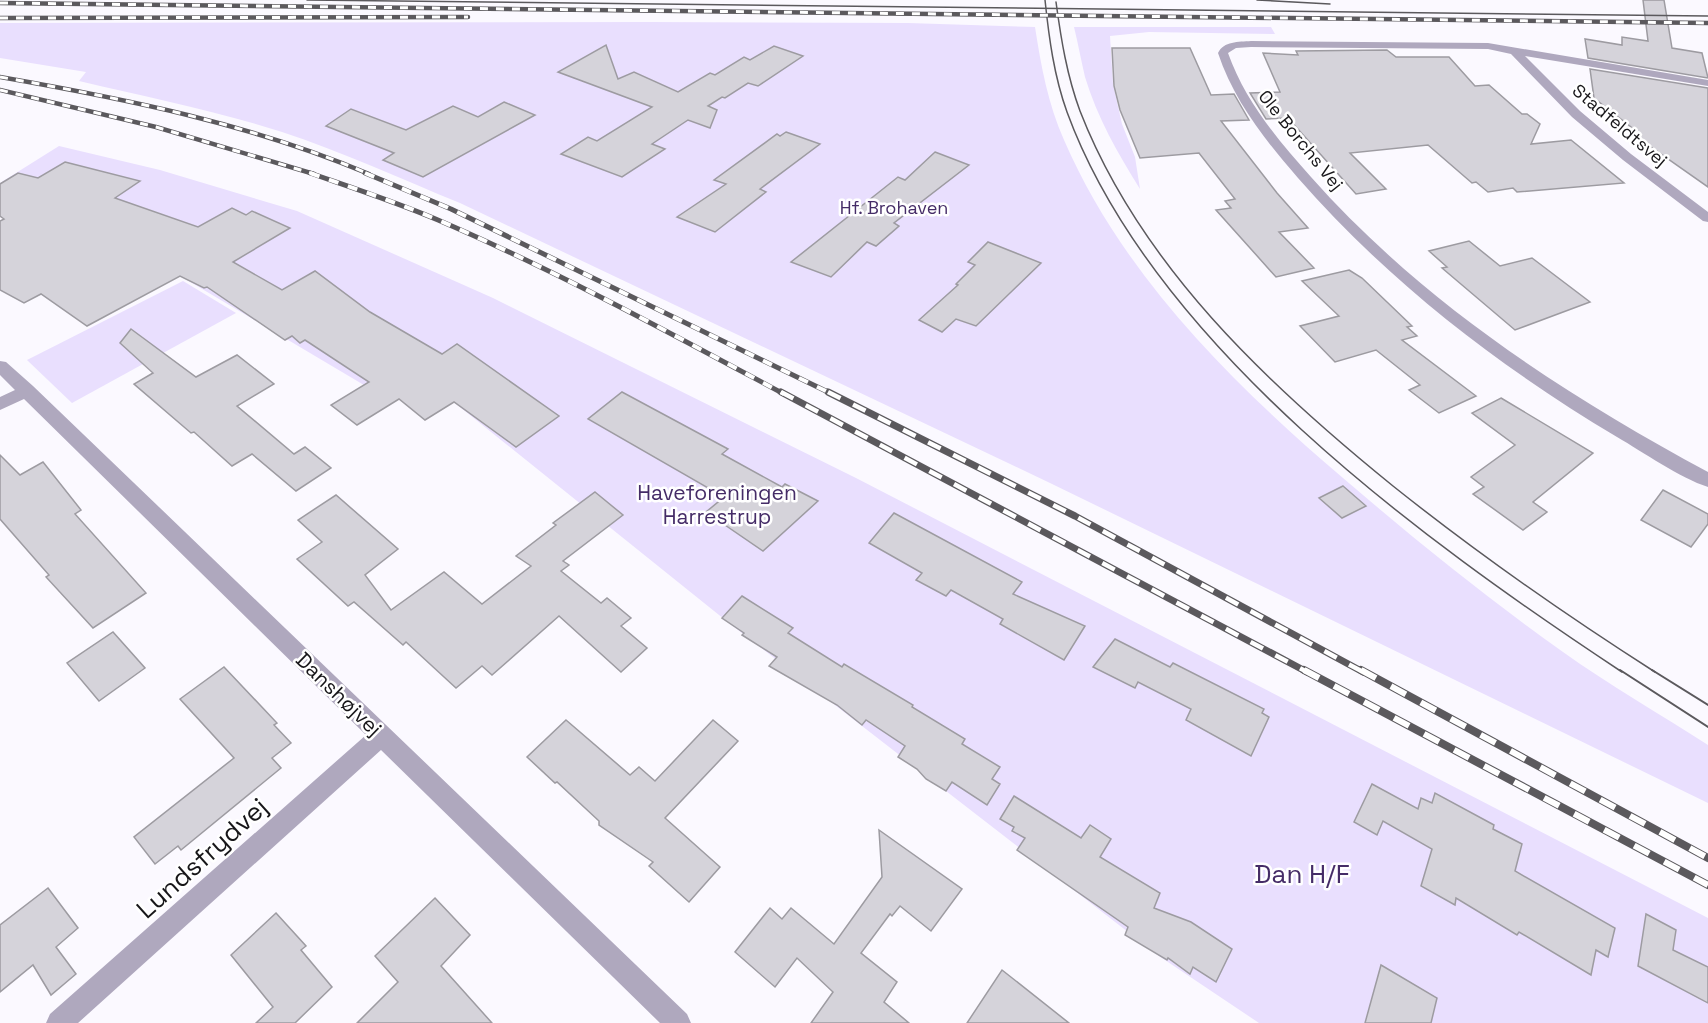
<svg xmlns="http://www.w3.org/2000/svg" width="1708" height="1023" viewBox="0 0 1708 1023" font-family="'Space Grotesk',sans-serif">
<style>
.green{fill:#e9dffe}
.building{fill:#d5d3da;stroke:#9d9ba1;stroke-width:1.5}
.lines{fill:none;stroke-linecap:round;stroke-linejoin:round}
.minor{fill:#afa8be;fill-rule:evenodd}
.tram-far1{stroke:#5b595d;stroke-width:1.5}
.tram{stroke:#5b595d;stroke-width:2}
.rail-far3-casing{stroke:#5b595d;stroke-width:4.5}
.rail-far2-casing{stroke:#5b595d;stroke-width:5}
.rail-far1-casing{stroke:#5b595d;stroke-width:7}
.rail-casing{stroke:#5b595d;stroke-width:8}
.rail-far3{stroke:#fff;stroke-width:3;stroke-dasharray:8;stroke-linecap:butt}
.rail-far2{stroke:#fff;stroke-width:4;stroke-dasharray:10;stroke-linecap:butt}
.rail-far1{stroke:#fff;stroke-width:4.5;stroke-dasharray:14;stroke-linecap:butt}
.rail{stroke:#fff;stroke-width:6;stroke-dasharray:17;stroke-linecap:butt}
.labels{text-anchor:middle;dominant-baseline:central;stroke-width:5;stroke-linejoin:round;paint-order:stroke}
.far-street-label{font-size:18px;fill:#171619;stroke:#fff}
.far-park-label{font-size:18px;fill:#452c67;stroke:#fff}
.park-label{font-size:21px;fill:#452c67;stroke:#fff}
.street-label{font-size:21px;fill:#171619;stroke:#fff}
.near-street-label{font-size:26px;fill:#171619;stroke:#fff}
.near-park-label{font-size:26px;fill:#452c67;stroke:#fff}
</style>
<rect width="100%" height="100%" fill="#fbf9ff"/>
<g class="green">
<path d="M650 22 908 23 1035 27C1041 66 1048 104 1064 140 1123 276 1233 384 1343 478 1414 539 1487 598 1563 652 1609 685 1660 714 1708 745V803L1050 483 460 203C401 179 343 152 282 132 216 111 147 97 79 81L86 72 0 58V23Z"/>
<path d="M1074 27H1271L1275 34 1149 32 1110 36 1113 84 1122 124 1135 157 1140 189C1118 154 1097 117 1085 77 1081 60 1078 43 1074 27Z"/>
<polygon points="59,146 160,170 297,211 493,298 856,478 1708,918 1708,1023 1259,1023 1159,956 729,623 455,403 417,367 374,391 182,277 123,250 0,208 0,183"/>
<polygon points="183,281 236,313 72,403 27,360"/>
</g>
<g class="building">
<polygon points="1643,0 1664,0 1672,48 1702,53 1708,78 1588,58 1585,39 1622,45 1622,37 1648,41"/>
<polygon points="606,45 618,79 634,72 678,92 710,73 715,75 744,57 750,60 774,46 803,56 758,86 748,83 725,98 722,97 708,106 717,110 710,128 688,120 652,144 665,149 622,177 561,154 588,137 597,141 652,107 558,72"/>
<polygon points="1112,48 1190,48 1211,95 1234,94 1249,120 1221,121 1277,193 1308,228 1279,232 1314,268 1276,277 1216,210 1231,208 1225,201 1235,199 1199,153 1140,158 1120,110 1114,86"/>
<polygon points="1387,50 1396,57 1449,57 1475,86 1489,85 1522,114 1527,114 1540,124 1531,144 1571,140 1624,183 1517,192 1513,188 1488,192 1476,182 1472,183 1428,145 1350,153 1386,189 1356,194 1288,118 1266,119 1250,93 1280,92 1263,53 1298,55 1296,51"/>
<polygon points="1590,69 1708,88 1708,187 1624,128 1631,127 1594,98"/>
<polygon points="504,102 535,115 423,177 383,160 394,153 326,126 351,109 406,130 453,106 478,117"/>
<polygon points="786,132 820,144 760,189 766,192 715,232 677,217 726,184 714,180 777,134 780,136"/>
<polygon points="935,152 969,165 894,223 899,226 876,246 867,242 831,277 791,262 898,177 905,180"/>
<polygon points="65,162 140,181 115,198 198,227 232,208 246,215 252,211 290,228 233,262 282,290 315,271 370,312 442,354 457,344 559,416 516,447 454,402 425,420 399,399 357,425 331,405 369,382 305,340 300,343 292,336 285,340 207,287 204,288 180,276 87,326 41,294 24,303 0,290 0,221 4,219 0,216 0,184 18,173 38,178"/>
<polygon points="1469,241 1500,266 1532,258 1590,302 1515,330 1442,268 1447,267 1429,251"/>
<polygon points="988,242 1041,263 976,326 956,319 942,332 919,320 958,285 956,284 975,265 968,262"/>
<polygon points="1349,270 1362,278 1412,326 1407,327 1417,336 1402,340 1476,396 1439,413 1409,390 1420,385 1376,350 1335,362 1300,326 1339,316 1302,281"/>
<polygon points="131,329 196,377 237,355 274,384 237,406 294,454 305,447 331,468 296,491 252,454 232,466 194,432 191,433 134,384 153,373 120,343"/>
<polygon points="622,392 728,449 722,454 782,487 785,484 818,501 763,551 706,512 724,497 588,419"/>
<polygon points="1501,398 1593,453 1533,502 1547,512 1523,530 1473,494 1484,487 1471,477 1515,445 1472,413"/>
<polygon points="0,455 20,475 43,462 81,510 75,514 146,593 93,628 46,577 49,575 0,519"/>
<polygon points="1343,486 1366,506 1342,518 1319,498"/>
<polygon points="1663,490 1708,514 1708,524 1691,547 1641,520"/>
<polygon points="595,492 623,515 563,561 569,565 561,571 601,603 607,598 631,618 621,626 647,648 621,672 559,616 492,675 482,666 456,688 406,642 403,645 354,602 348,606 297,559 322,542 298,520 336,495 398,549 365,575 391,610 444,572 482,604 531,566 516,556 556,525 553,523"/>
<polygon points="894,513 1022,582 1013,594 1085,626 1064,660 1000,624 1003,619 951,590 946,596 916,580 922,573 869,543"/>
<polygon points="742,596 793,628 788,633 842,667 844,664 913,705 912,707 965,739 962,744 1000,767 992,779 1000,784 987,805 952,782 946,791 926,779 917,769 898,757 905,746 866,720 862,725 837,705 769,666 777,657 742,635 744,633 722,618"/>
<polygon points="113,632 145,668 99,701 67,663"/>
<polygon points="1115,639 1170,667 1173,663 1264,709 1262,713 1269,717 1251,756 1186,720 1191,709 1138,682 1135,688 1093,667"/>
<polygon points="224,667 277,723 274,725 291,743 272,758 281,768 181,850 178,846 155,864 134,837 234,758 180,699"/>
<polygon points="566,720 630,775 639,767 655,781 713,720 738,741 665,818 720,867 689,902 649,866 653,862 599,825 599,821 557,782 555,783 527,757"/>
<polygon points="1372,784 1418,809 1421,798 1432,803 1435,793 1494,825 1493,829 1522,844 1515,871 1615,928 1608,957 1596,950 1591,975 1519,932 1517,935 1456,898 1455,905 1421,886 1432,849 1383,821 1377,835 1354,822"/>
<polygon points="1014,796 1081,838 1090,825 1111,839 1100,857 1160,893 1154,908 1191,922 1232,949 1216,982 1193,967 1190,974 1168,958 1167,960 1125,935 1128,927 1017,850 1025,838 1012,831 1014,827 1000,819"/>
<polygon points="879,830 962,889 931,931 900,906 892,916 890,914 861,953 897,982 884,1002 909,1023 811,1023 833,992 797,958 775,987 735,952 770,908 782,919 791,908 834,944 882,877"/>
<polygon points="48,888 78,928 56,947 76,974 51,995 33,965 0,992 0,925"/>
<polygon points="435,898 470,935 441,966 492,1023 357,1023 398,982 375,956"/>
<polygon points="276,913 306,946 301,950 332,987 295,1023 256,1023 273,1007 231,955"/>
<polygon points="1646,914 1676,930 1673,950 1708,967 1708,1003 1638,966"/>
<polygon points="1381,965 1437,998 1431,1023 1365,1023"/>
<polygon points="1002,970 1069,1023 967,1023"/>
</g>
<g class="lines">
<g class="minor">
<path d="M1251 41 1488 43 1708 80V86L1525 56 1580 111 1631 154 1708 212V222L1703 221 1623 160 1572 117 1511 54 1488 49 1251 47 1236 48 1228 53C1245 101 1278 140 1311 177 1422 302 1562 393 1708 472V487C1680 478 1643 452 1617 437 1498 366 1389 282 1298 178 1265 140 1234 101 1218 53 1224 41 1238 42 1251 41Z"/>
<polygon points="0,361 6,362 33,386 687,1014 691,1023 660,1023 381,750 78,1023 46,1023 50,1014 366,735 24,399 0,410 0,397 15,390 0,375"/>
</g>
<g class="tram-far1">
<polyline points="307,0 1708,16"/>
<path d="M1045 0C1049 38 1054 76 1067 112 1152 344 1422 540 1622 672"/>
<polyline points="1257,0 1330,4"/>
<path d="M1056 2C1061 39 1067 76 1080 111 1140 265 1267 384 1393 486 1477 553 1564 614 1655 672"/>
</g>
<g class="tram">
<polyline points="1620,670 1708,727"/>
<polyline points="1652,670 1708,705"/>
</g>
<defs>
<g id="rail-far3">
<polyline points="0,3 1708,23"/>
<polyline points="0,18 468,17"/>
<path d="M0 77C126 99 251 124 369 174"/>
<polyline points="0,90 156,127 314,174"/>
</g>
<g id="rail-far2">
<path d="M310 173C353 188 396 202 438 220 557 271 670 333 784 394"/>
<polyline points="365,173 451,209 832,394"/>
</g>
<g id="rail-far1">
<polyline points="781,392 1307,672"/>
<polyline points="828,392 1075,516 1363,672"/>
</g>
<g id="rail">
<polyline points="1304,670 1708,885"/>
<polyline points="1361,670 1708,858"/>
</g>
</defs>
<use href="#rail-far3" class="rail-far3-casing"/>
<use href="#rail-far2" class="rail-far2-casing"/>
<use href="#rail-far1" class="rail-far1-casing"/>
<use href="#rail" class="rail-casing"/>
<use href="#rail-far3" class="rail-far3"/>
<use href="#rail-far2" class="rail-far2"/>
<use href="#rail-far1" class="rail-far1"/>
<use href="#rail" class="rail"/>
</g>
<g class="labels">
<g class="far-street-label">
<text transform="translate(1620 125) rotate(40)">Stadfeldtsvej</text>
<text transform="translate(1301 140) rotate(51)">Ole Borchs Vej</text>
</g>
<g class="far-park-label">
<text x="894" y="207">Hf. Brohaven</text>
</g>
<g class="park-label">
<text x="717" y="492">Haveforeningen<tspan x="717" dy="24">Harrestrup</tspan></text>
</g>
<g class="street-label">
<text transform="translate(339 694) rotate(44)">Danshøjvej</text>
</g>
<g class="near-street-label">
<text transform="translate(202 858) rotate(-42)">Lundsfrydvej</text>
</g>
<g class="near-park-label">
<text x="1302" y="874">Dan H/F</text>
</g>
</g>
</svg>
